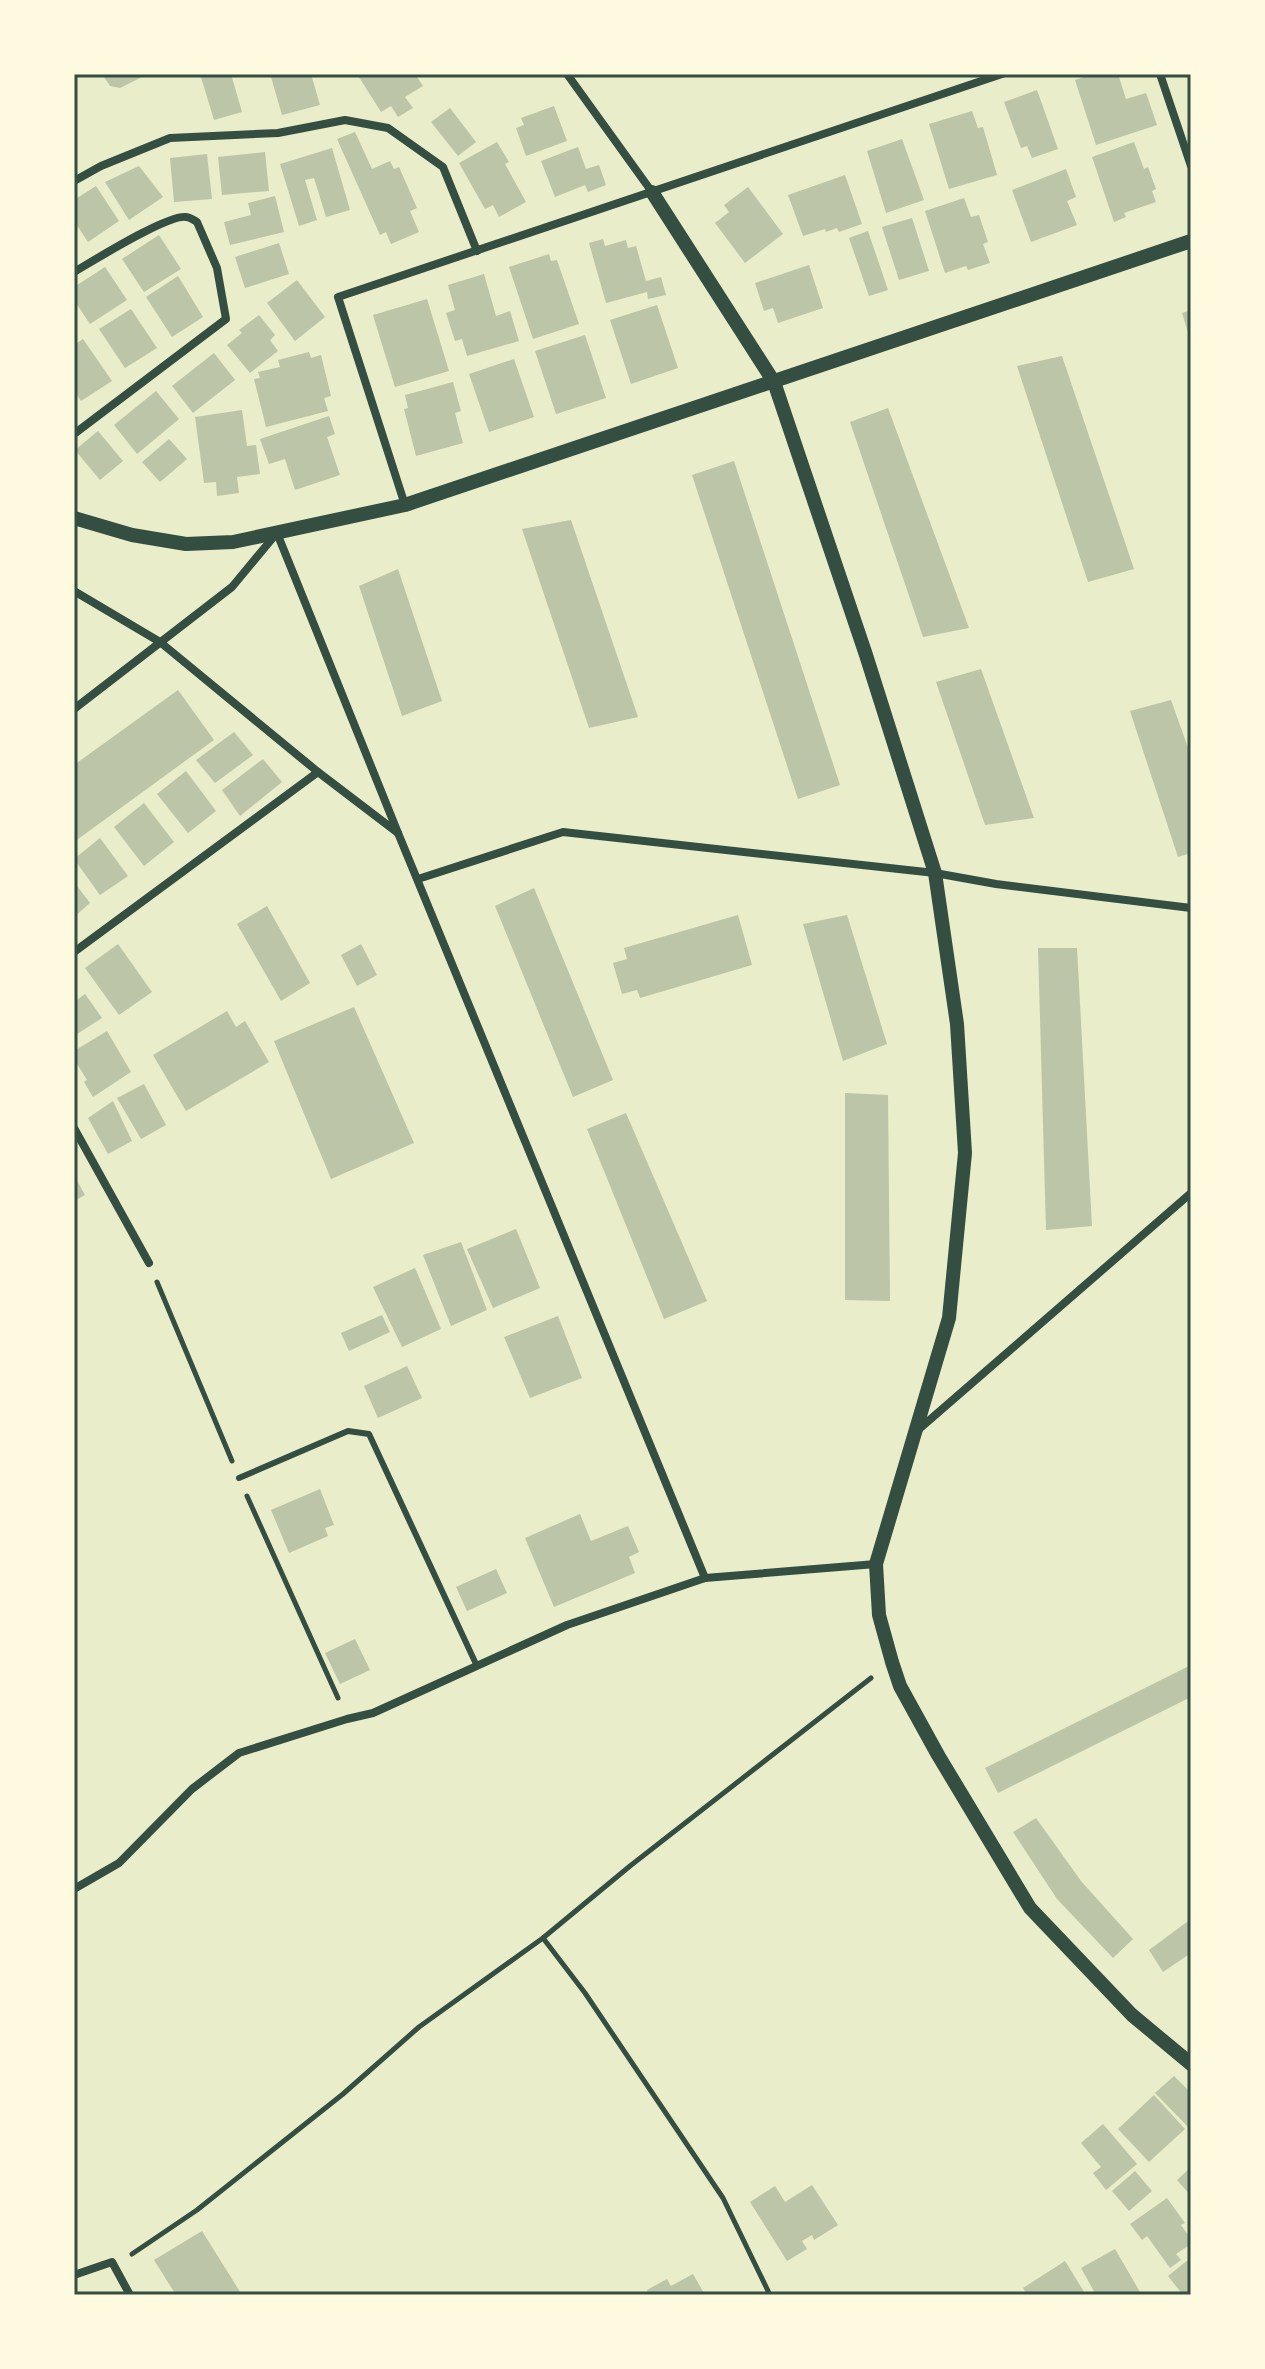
<svg xmlns="http://www.w3.org/2000/svg" width="1265" height="2369" viewBox="0 0 1265 2369" font-family="'Alegreya Sans',sans-serif">
<style>
.building{fill:#bcc5a7}
.lines{fill:none;stroke-linecap:round;stroke-linejoin:round}
.path{stroke:#344e41;stroke-width:5}
.service{stroke:#344e41;stroke-width:6}
.minor{stroke:#344e41;stroke-width:8}
.tertiary{stroke:#344e41;stroke-width:14}
.neatline{fill:none;stroke:#344e41;stroke-width:3}
</style>
<rect width="100%" height="100%" fill="#e9edc9"/>
<g class="building">
<polygon points="102,74 148,74 120,88 110,86"/>
<polygon points="200,74 231,74 242,112 214,120"/>
<polygon points="284,74 311,74 320,105 282,115 271,77"/>
<polygon points="357,74 415,74 423,86 405,97 413,108 398,117 391,106 381,112"/>
<polygon points="1093,74 1118,74 1126,99 1146,93 1157,125 1096,145 1075,80"/>
<polygon points="1037,90 1058,149 1032,158 1027,146 1021,148 1004,102"/>
<polygon points="554,106 567,141 526,156 516,128 524,125 521,118"/>
<polygon points="450,108 476,142 458,156 431,122"/>
<polygon points="972,111 978,128 983,127 997,175 949,189 929,124"/>
<polygon points="355,132 372,169 390,161 394,169 399,167 417,208 410,211 419,232 391,244 386,232 380,235 337,139"/>
<polygon points="902,139 924,200 886,213 867,151"/>
<polygon points="497,142 509,162 505,164 526,202 499,217 493,205 485,209 459,163"/>
<polygon points="1134,142 1144,169 1148,167 1156,189 1152,191 1156,202 1124,213 1126,217 1114,222 1092,157"/>
<polygon points="578,147 586,169 599,165 606,185 588,192 585,185 555,197 541,161"/>
<polygon points="332,148 350,210 326,217 314,178 305,180 317,220 299,226 280,164"/>
<polygon points="265,152 269,191 222,195 218,157"/>
<polygon points="207,154 212,199 174,202 170,158"/>
<polygon points="139,166 163,197 129,220 105,182"/>
<polygon points="1066,169 1076,197 1067,201 1077,225 1031,242 1012,190"/>
<polygon points="845,175 862,224 839,232 837,228 826,232 825,229 803,236 788,195"/>
<polygon points="96,186 119,221 88,242 74,221 74,200"/>
<polygon points="748,187 783,234 745,263 715,223 729,212 724,205"/>
<polygon points="275,196 284,232 230,245 224,222 251,215 248,203"/>
<polygon points="964,198 971,217 979,215 988,242 983,244 990,263 968,270 966,266 945,273 925,211"/>
<polygon points="912,218 929,271 899,280 882,227"/>
<polygon points="868,231 888,290 869,296 849,238"/>
<polygon points="159,235 181,269 144,292 122,259"/>
<polygon points="603,239 605,246 626,240 628,248 636,246 646,281 661,277 666,295 648,299 647,292 606,303 589,243"/>
<polygon points="279,243 289,274 245,288 235,257"/>
<polygon points="549,254 551,261 557,260 579,324 533,339 509,267"/>
<polygon points="809,265 823,308 778,323 773,308 764,311 755,283"/>
<polygon points="105,267 127,300 90,324 74,300 74,287"/>
<polygon points="484,274 496,316 510,311 519,341 467,356 462,339 455,341 446,313 455,310 448,285"/>
<polygon points="178,276 203,317 172,337 146,297"/>
<polygon points="297,280 325,317 295,341 267,303"/>
<polygon points="427,299 449,371 395,387 373,315"/>
<polygon points="657,305 678,368 631,384 610,320"/>
<polygon points="131,309 157,348 125,368 99,329"/>
<polygon points="1191,310 1191,339 1190,339 1182,313"/>
<polygon points="259,315 275,335 270,340 278,351 250,373 227,345 242,333 239,330"/>
<polygon points="585,335 606,398 556,414 535,351"/>
<polygon points="83,339 112,381 81,401 74,391 74,345"/>
<polygon points="309,352 311,358 321,355 331,396 324,398 328,411 266,427 254,379 260,378 258,372 280,367 278,360"/>
<polygon points="214,353 235,380 193,413 172,386"/>
<polygon points="1062,356 1134,569 1088,582 1017,366"/>
<polygon points="514,359 534,417 489,432 469,374"/>
<polygon points="453,382 461,411 455,413 463,443 416,456 404,409 408,408 405,395"/>
<polygon points="156,391 179,419 137,454 114,425"/>
<polygon points="888,408 969,628 923,637 850,422"/>
<polygon points="242,410 247,446 256,445 260,474 237,477 239,493 217,496 216,482 204,483 195,417"/>
<polygon points="329,416 335,434 327,437 340,475 295,490 285,459 269,464 260,439"/>
<polygon points="98,431 123,461 100,480 75,450"/>
<polygon points="169,439 187,459 160,482 142,462"/>
<polygon points="734,461 840,785 798,799 692,475"/>
<polygon points="571,520 638,717 589,728 522,529"/>
<polygon points="398,569 442,701 402,716 359,586"/>
<polygon points="981,669 1034,818 985,825 936,682"/>
<polygon points="178,690 214,740 74,842 74,765"/>
<polygon points="1171,700 1191,756 1191,853 1178,857 1130,711"/>
<polygon points="234,732 253,755 215,783 196,760"/>
<polygon points="263,759 282,782 240,816 222,790"/>
<polygon points="186,771 216,811 188,833 157,794"/>
<polygon points="144,803 174,842 144,866 114,827"/>
<polygon points="100,838 128,876 100,895 74,859"/>
<polygon points="74,882 90,903 74,917"/>
<polygon points="534,888 613,1080 573,1097 495,906"/>
<polygon points="267,906 310,983 281,1001 237,924"/>
<polygon points="738,915 752,965 640,998 637,990 622,994 613,963 627,959 624,948"/>
<polygon points="847,915 887,1044 843,1061 803,924"/>
<polygon points="118,944 152,992 119,1015 85,968"/>
<polygon points="361,944 377,975 357,986 341,955"/>
<polygon points="1038,948 1077,948 1092,1226 1046,1230"/>
<polygon points="85,994 102,1018 74,1036 74,1002"/>
<polygon points="354,1007 414,1143 331,1179 274,1041"/>
<polygon points="227,1011 236,1027 245,1021 269,1062 186,1111 153,1055"/>
<polygon points="107,1031 131,1072 93,1097 84,1082 87,1080 74,1059 74,1051"/>
<polygon points="144,1084 166,1125 141,1139 117,1098"/>
<polygon points="845,1093 888,1095 890,1301 845,1300"/>
<polygon points="113,1101 132,1141 108,1154 88,1118"/>
<polygon points="626,1113 707,1301 664,1319 587,1129"/>
<polygon points="74,1175 85,1195 74,1201"/>
<polygon points="516,1229 540,1288 493,1308 467,1249"/>
<polygon points="461,1242 487,1310 451,1326 423,1255"/>
<polygon points="415,1268 441,1329 402,1347 373,1287"/>
<polygon points="382,1315 390,1332 349,1351 341,1333"/>
<polygon points="558,1316 582,1378 530,1398 504,1337"/>
<polygon points="407,1366 422,1398 378,1418 364,1386"/>
<polygon points="320,1489 334,1525 325,1528 328,1536 289,1553 271,1510"/>
<polygon points="580,1514 591,1541 628,1526 639,1552 629,1557 635,1573 554,1607 525,1538"/>
<polygon points="496,1569 507,1593 467,1611 456,1587"/>
<polygon points="355,1639 370,1670 340,1684 325,1653"/>
<polygon points="1191,1665 1191,1697 998,1793 985,1768"/>
<polygon points="1036,1818 1081,1881 1133,1939 1113,1958 1057,1899 1013,1832"/>
<polygon points="1191,1919 1191,1953 1163,1972 1149,1950"/>
<polygon points="1174,2076 1191,2093 1191,2130 1155,2093"/>
<polygon points="1154,2095 1185,2129 1149,2162 1118,2129"/>
<polygon points="1103,2124 1137,2164 1106,2190 1093,2173 1101,2167 1081,2143"/>
<polygon points="1191,2167 1191,2196 1177,2180"/>
<polygon points="1135,2171 1152,2191 1129,2211 1112,2191"/>
<polygon points="812,2185 838,2225 814,2240 812,2235 802,2241 807,2249 787,2261 750,2202 775,2186 785,2202"/>
<polygon points="1167,2198 1185,2223 1181,2225 1191,2239 1191,2244 1176,2254 1181,2260 1170,2268 1147,2236 1142,2240 1130,2224"/>
<polygon points="202,2231 242,2295 176,2295 154,2260"/>
<polygon points="1115,2249 1140,2292 1134,2295 1096,2295 1081,2268"/>
<polygon points="1189,2259 1191,2262 1191,2295 1183,2295 1168,2276"/>
<polygon points="1065,2261 1086,2295 1027,2295 1023,2288"/>
<polygon points="693,2274 705,2295 649,2295 647,2290 667,2279 671,2286"/>
</g>
<g class="lines">
<g class="path">
<polyline points="157,1282 232,1461"/>
<polyline points="247,1496 338,1698"/>
<polyline points="543,1938 585,1993 723,2198 770,2295"/>
<polyline points="132,2254 197,2210 343,2094 419,2027 543,1938 630,1866 871,1678"/>
</g>
<polyline class="service" points="239,1478 348,1431 369,1434 476,1664"/>
<g class="minor">
<polyline points="567,74 652,192"/>
<polyline points="1160,74 1191,166"/>
<polyline points="74,181 101,166 170,138 278,133 345,120 388,128 443,167 477,251"/>
<path d="M74 272C93 261 168 214 186 217 190 217 193 220 197 222L217 268 226 319 74 434"/>
<polyline points="405,505 338,297 1002,74"/>
<polyline points="277,533 398,833"/>
<polyline points="74,591 160,642 318,772 398,833 705,1578"/>
<polyline points="74,709 232,587 276,534"/>
<polyline points="418,879 563,832 935,873 996,884 1191,908"/>
<polyline points="74,952 318,772"/>
<polyline points="74,1128 149,1263"/>
<polyline points="918,1430 1191,1193"/>
<polyline points="74,1889 119,1863 192,1789 239,1753 347,1719 373,1713 567,1625 705,1578 876,1564"/>
<polyline points="74,2275 112,2262 130,2295"/>
</g>
<g class="tertiary">
<polyline points="652,192 774,382 866,655 935,873 957,1024 965,1153 949,1318 876,1564 879,1615 892,1662 900,1686 938,1755 1030,1908 1132,2015 1191,2064"/>
<polyline points="74,518 132,535 186,544 233,542 405,505 1191,241"/>
</g>
</g>
<rect width="1265" height="2369" fill="none" stroke="#fefae0" stroke-width="152"/>
<rect x="76" y="76" width="1113" height="2217" class="neatline"/>
</svg>
